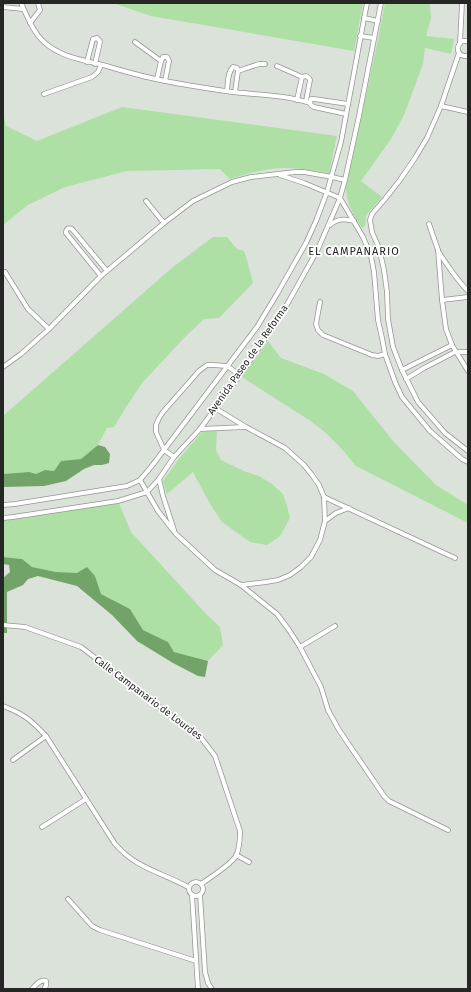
<svg xmlns="http://www.w3.org/2000/svg" width="471" height="992" viewBox="0 0 471 992" font-family="'Fira Sans',sans-serif">
<style>
.green{fill:#aedfa5}
.water{fill:#72a469}
.lines{fill:none;stroke-linecap:round;stroke-linejoin:round}
.minor-casing{stroke:#919890;stroke-width:5.5}
.minor{stroke:#fff;stroke-width:4}
.labels{text-anchor:middle;dominant-baseline:central;stroke-width:3.5;stroke-linejoin:round;paint-order:stroke}
.street-label{font-size:10px;fill:#242724;stroke:#fff}
.neighbourhood-label{font-size:11px;letter-spacing:1px;fill:#242724;stroke:#fff}
</style>
<rect width="100%" height="100%" fill="#dbe2d9"/>
<g class="green">
<polygon points="113,3 363,3 354,51 151,16"/>
<path d="M385 3H430L431 18 426 36 454 39 451 54 425 48 423 64 404 115 391 139 361 181 382 197 368 213 366 216 365 226 362 228C353 214 347 205 346 188L378 39Z"/>
<path d="M122 107 337 136 329 173C314 170 298 168 282 168 264 169 246 174 230 179L220 169 127 171 65 187 28 205 3 225V113L6 126 37 141Z"/>
<polygon points="213,237 227,237 237,249 244,251 247,260 253,283 219,318 204,319 185,337 143,382 126,407 114,427 107,428 98,445 81,459 61,461 54,471 45,470 36,474 27,472 3,474 3,416 173,267"/>
<polygon points="268,341 281,358 324,374 353,391 393,441 436,485 468,505 468,523 356,466 341,448 326,433 309,420 276,399 242,377"/>
<polygon points="217,431 216,450 221,460 246,472 259,476 272,484 283,494 287,506 290,518 284,529 279,537 267,545 250,542 222,522 210,504 193,472 167,494 163,481 178,460 202,432"/>
<polygon points="118,501 131,532 207,615 220,627 223,645 208,661 174,652 168,642 143,630 130,609 101,594 95,576 56,572 32,567 22,559 3,557 3,520 15,519"/>
</g>
<g class="water">
<polygon points="98,445 105,447 110,454 109,463 102,465 94,465 84,469 66,481 44,486 3,487 3,474 29,472 36,474 45,470 54,471 61,461 81,459"/>
<polygon points="3,557 22,559 32,567 56,572 77,573 87,567 95,576 101,594 130,609 143,630 168,642 174,652 208,661 205,677 198,676 173,663 137,641 112,615 77,586 38,576 28,579 23,585 7,592 7,633 3,633 3,578 10,572 9,565 3,564"/>
</g>
<g class="lines">
<defs>
<g id="minor">
<path d="M21 3C27 16 33 32 44 42 60 57 83 60 103 65 123 71 144 77 165 81 185 85 205 88 225 91 253 95 282 94 310 103L311 105 314 107 346 114"/>
<path d="M462 3 460 43C455 50 459 57 468 56"/>
<polyline points="3,7 23,9"/>
<polyline points="364,18 378,21"/>
<polyline points="30,23 40,10 38,3"/>
<polyline points="360,36 374,38"/>
<polyline points="135,42 161,61"/>
<polyline points="460,43 462,41 468,41"/>
<polyline points="459,53 441,106 427,138 415,158 400,180 385,199 372,214 370,220 372,232 379,248 384,270 387,292 388,319 393,347 402,370 418,402 445,433 468,451"/>
<polyline points="87,62 93,39 97,38 99,40 100,42 95,64"/>
<polyline points="277,66 302,77"/>
<polyline points="238,71 259,64 265,64"/>
<polyline points="157,79 161,61 163,57 167,57 169,61 165,81"/>
<path d="M227 91C228 84 227 73 233 67L237 68 238 71 235 92"/>
<polyline points="44,94 92,77 98,72 101,65"/>
<polyline points="297,100 302,77 306,76 309,78 310,80 306,101"/>
<polyline points="310,103 311,99 314,99 348,104"/>
<polyline points="441,106 468,112"/>
<polyline points="280,175 304,183 340,198 363,237 371,256 374,272 378,320 382,338 385,354 395,382 402,397 430,431 462,459 468,462"/>
<polyline points="146,201 164,223"/>
<polyline points="429,224 438,250 442,300 446,329 452,345 468,371"/>
<path d="M330 225C338 218 345 219 354 221"/>
<path d="M438 251C447 265 456 279 468 291"/>
<polyline points="5,272 28,309 49,329"/>
<path d="M101 276 66 233C66 229 68 227 72 229L107 271"/>
<polyline points="442,300 468,297"/>
<polyline points="320,302 316,324 318,330 323,335 372,355 378,356 385,354"/>
<polyline points="3,367 21,354 49,329 101,276 164,223 193,201 232,182 251,177 295,172 304,172 332,177 345,180"/>
<polyline points="402,370 452,345"/>
<polyline points="406,379 424,368 455,352 468,352"/>
<polyline points="200,429 245,427"/>
<polyline points="174,457 164,450 156,432 156,425 159,418 163,412 199,371 207,365 213,365 227,366 240,375"/>
<polyline points="159,479 163,496 174,530"/>
<polyline points="140,480 147,492 158,511 176,534 215,570 241,585 266,582 278,580 290,575 301,567 311,557 320,540 325,521 324,497 319,485 312,475 304,465 285,448 274,442 246,427 215,408"/>
<polyline points="324,497 455,558"/>
<polyline points="3,505 15,504 127,486 140,480 151,467 164,450 257,327 277,294 306,243 316,221 327,192 341,142 367,3"/>
<polyline points="3,518 13,517 118,501 147,492 159,479 174,457 200,429 240,375 265,339 289,301 318,249 340,198 345,180 359,116 381,3"/>
<polyline points="325,521 336,513 349,508"/>
<polyline points="241,585 277,614 289,630 300,647 321,687 328,710 339,730 384,796 389,801 448,830"/>
<path d="M3 625 25 627 81 647 202 739 215 756 240 831C240 839 240 848 236 856 231 864 210 878 201 884"/>
<polyline points="300,647 335,626"/>
<path d="M3 706C24 714 31 720 46 736L115 844C137 869 161 872 188 887"/>
<polyline points="13,760 46,736"/>
<polyline points="42,827 86,799"/>
<polyline points="236,855 249,862"/>
<circle cx="196" cy="889" r="7"/>
<polyline points="192,895 198,989"/>
<polyline points="200,895 205,972 208,983 212,989"/>
<polyline points="68,899 92,926 100,930 196,961"/>
<path d="M32 989C36 985 40 979 46 981 47 985 46 986 44 989"/>
</g>
</defs>
<use href="#minor" class="minor-casing"/>
<use href="#minor" class="minor"/>
</g>
<g class="labels">
<g class="street-label">
<text transform="translate(248 360) rotate(-55)">Avenida Paseo de la Reforma</text>
<text transform="translate(148 698) rotate(37)">Calle Campanario de Lourdes</text>
</g>
<g class="neighbourhood-label">
<text x="354" y="251">EL CAMPANARIO</text>
</g>
</g>
<rect width="471" height="992" fill="none" stroke="#242724" stroke-width="8"/>
</svg>
